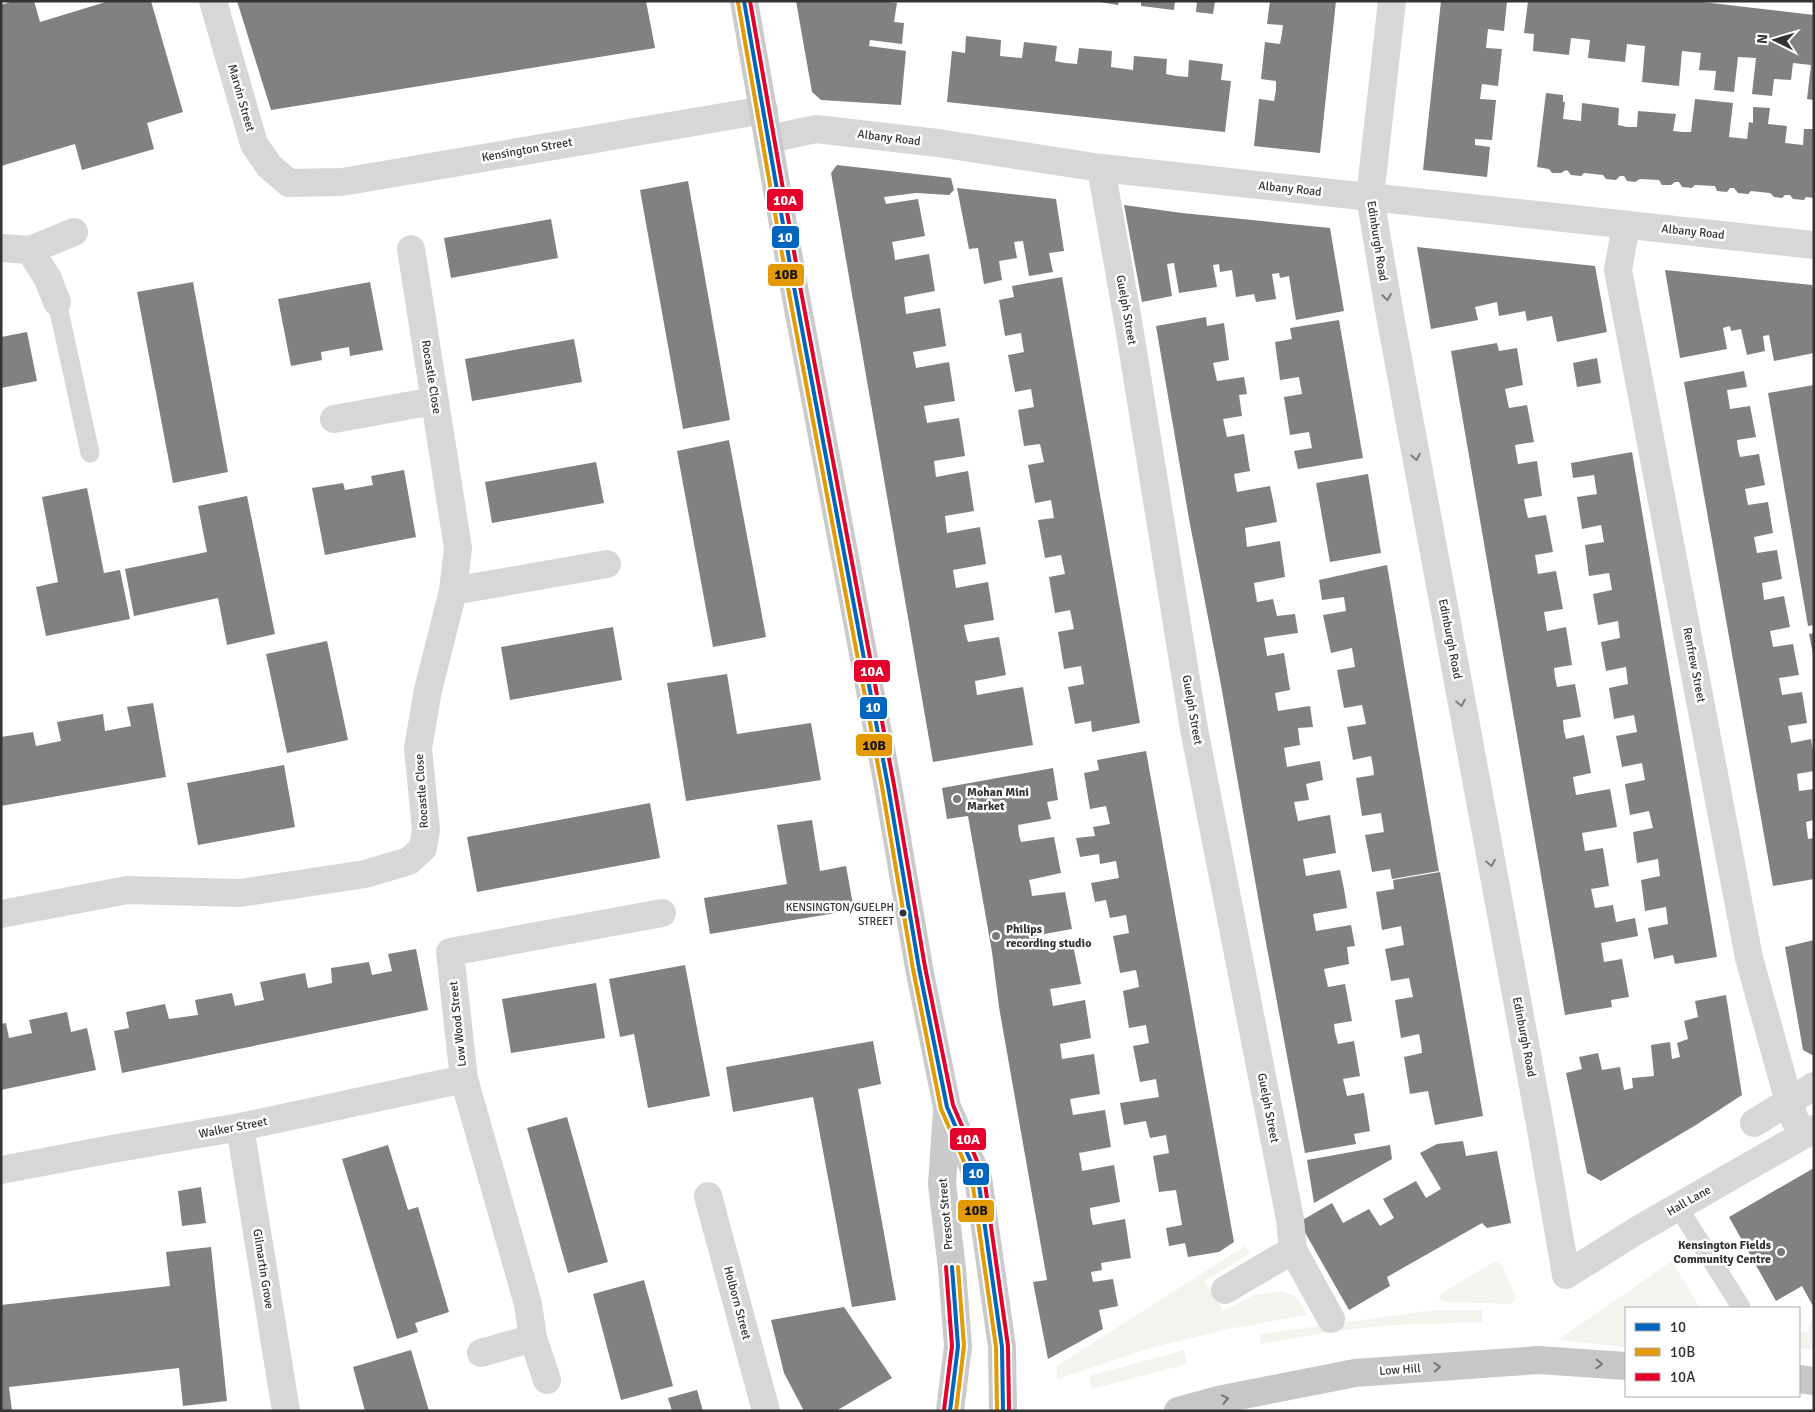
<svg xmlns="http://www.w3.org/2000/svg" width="1815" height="1412" viewBox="0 0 1815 1412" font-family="Signika,sans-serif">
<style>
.green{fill:#f1f5ed}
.building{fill:#818181}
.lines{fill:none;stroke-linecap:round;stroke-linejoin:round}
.service{stroke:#d7d7d7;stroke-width:19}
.pedestrian{stroke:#d7d7d7;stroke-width:28}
.minor{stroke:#d7d7d7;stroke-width:28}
.primary{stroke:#cacaca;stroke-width:28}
.trunk{stroke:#c7c7c7;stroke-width:28}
.bus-1-casing{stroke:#fff;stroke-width:8}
.bus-2-casing{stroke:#fff;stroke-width:8}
.bus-3-casing{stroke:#fff;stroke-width:8}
.bus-1{stroke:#0065bd;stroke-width:4}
.bus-2{stroke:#e39a05;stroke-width:4}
.bus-3{stroke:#e4002b;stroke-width:4}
.oneway{stroke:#7d7d7d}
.oneway2{stroke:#767676}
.poi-dot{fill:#7a7a7a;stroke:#fff;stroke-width:2}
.bus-dot{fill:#333;stroke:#fff;stroke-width:2}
.labels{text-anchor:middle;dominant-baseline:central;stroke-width:5;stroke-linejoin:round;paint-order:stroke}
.bus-label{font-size:11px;fill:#333;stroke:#fff;text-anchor:end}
.street-label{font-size:12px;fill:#333;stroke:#fff}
.poi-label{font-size:12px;font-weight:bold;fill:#333;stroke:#fff;text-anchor:start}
.line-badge{stroke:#fff;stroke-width:2}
.badge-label{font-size:14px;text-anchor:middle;font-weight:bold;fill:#fff}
.pale-badge-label{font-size:14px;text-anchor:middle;font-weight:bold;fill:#111}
</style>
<rect width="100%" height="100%" fill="#fff"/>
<g class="green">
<polygon points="1245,1246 1250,1253 1205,1281 1223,1311 1254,1295 1280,1291 1296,1296 1307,1315 1228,1329 1150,1348 1057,1379 1057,1366"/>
<polygon points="1495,1261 1502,1265 1516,1299 1511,1304 1445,1302 1439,1298 1442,1293"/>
<polygon points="1672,1261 1700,1308 1626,1308 1626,1347 1558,1340"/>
<polygon points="1435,1310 1482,1310 1482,1322 1393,1325 1335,1331 1261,1344 1260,1334"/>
<polygon points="1814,1320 1814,1350 1799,1348 1799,1331 1808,1332 1810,1322"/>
<polygon points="1184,1350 1187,1364 1092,1389 1089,1376"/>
</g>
<g class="building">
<polygon points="13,1 34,1 40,22 109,1 151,1 183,112 147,123 154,149 82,170 75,144 1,166 1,5"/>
<polygon points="237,1 646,1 655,48 271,110"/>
<polygon points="796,1 881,1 897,3 894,22 904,23 902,44 870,40 869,46 906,51 901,105 821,100 812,92"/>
<polygon points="1094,1 1119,1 1118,5"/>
<polygon points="1141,1 1175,1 1174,10 1141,6"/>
<polygon points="1197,1 1215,1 1213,14 1196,12"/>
<polygon points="1270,1 1336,1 1320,153 1254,146 1259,99 1274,101 1276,90 1276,81 1261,79 1265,42 1280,44 1282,33 1283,25 1267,24"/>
<polygon points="1441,1 1507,1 1504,31 1488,29 1486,48 1502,49 1498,86 1482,84 1480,99 1496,100 1492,140 1475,139 1475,145 1490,147 1487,177 1423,170"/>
<polygon points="1528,1 1694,1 1814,15 1814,100 1807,99 1811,65 1793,63 1791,80 1774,79 1772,96 1752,94 1756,58 1738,57 1734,92 1714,90 1716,71 1699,70 1701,53 1682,51 1679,86 1642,82 1645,46 1627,44 1625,62 1588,58 1590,40 1571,38 1569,55 1533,51 1534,34 1524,33"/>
<polygon points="966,36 1001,40 1000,56 1022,58 1024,42 1057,46 1055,61 1065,63 1077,64 1079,48 1112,51 1111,67 1133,70 1134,56 1167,59 1166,74 1176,76 1188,77 1189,60 1223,64 1221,80 1231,81 1225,132 947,102 952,51 965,53"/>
<polygon points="1546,93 1563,95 1563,102 1565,102 1563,119 1581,121 1582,103 1619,108 1618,125 1627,127 1637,127 1638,111 1676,114 1673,131 1683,132 1691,132 1695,99 1733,103 1729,137 1747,139 1749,122 1753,123 1753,107 1770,108 1768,124 1787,126 1785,143 1803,145 1804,129 1814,129 1814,198 1806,197 1804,200 1793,199 1790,195 1785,195 1782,198 1774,197 1770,193 1760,192 1751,191 1748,194 1738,193 1734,188 1730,188 1727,192 1717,191 1715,186 1695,185 1692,188 1682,187 1679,182 1675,182 1671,185 1662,185 1659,180 1640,179 1635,182 1627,181 1624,176 1620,176 1616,180 1606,179 1603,175 1584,173 1581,176 1571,175 1568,171 1566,170 1561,173 1552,173 1549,169 1537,167"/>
<polygon points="837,165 951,178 954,190 949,195 916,193 884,197 886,204 918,199 925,236 892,242 894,252 895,260 929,254 935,291 904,297 906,314 940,308 946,346 913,352 916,368 949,362 955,401 924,406 927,423 959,418 965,456 934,461 936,477 968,471 974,511 945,516 947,533 980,527 986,564 953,570 956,588 988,582 994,620 964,625 966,635 968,642 999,637 1006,675 975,681 977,695 1023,687 1033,745 933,762 831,173"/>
<polygon points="688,181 730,420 683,429 640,190"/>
<polygon points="957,188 1056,199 1064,251 1049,253 1053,272 1029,276 1023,241 1014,242 1017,258 999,261 1002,280 984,284 978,248 969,249"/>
<polygon points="1124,205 1182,213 1330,228 1344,311 1296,320 1289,276 1280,278 1279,273 1272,274 1276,299 1256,302 1254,294 1236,297 1232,270 1220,272 1219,264 1213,265 1217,287 1179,293 1174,263 1167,264 1172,296 1142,302"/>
<polygon points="551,219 558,258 451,278 444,238"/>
<polygon points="1417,247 1595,266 1607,332 1557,342 1552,316 1527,321 1525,311 1499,316 1497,302 1475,307 1478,320 1431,329"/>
<polygon points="1665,270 1812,285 1814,293 1814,353 1774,361 1769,335 1763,336 1765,351 1747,355 1741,329 1731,331 1730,326 1723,328 1727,349 1680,358"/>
<polygon points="1062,277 1140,723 1092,732 1091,721 1075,724 1068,687 1084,684 1081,666 1064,669 1058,632 1074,629 1070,610 1055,613 1049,577 1065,574 1061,555 1045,558 1038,520 1054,518 1051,500 1035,503 1028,465 1044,462 1040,444 1024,446 1018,410 1034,407 1031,389 1015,392 1008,355 1024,352 1022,340 1021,333 1005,336 999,300 1014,297 1012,286"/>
<polygon points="193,282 228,472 173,483 137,292"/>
<polygon points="370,282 383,350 350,356 349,347 321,352 322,360 291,366 278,299"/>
<polygon points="1206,317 1207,326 1224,323 1229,360 1213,363 1217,381 1244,377 1247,394 1239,395 1242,416 1223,419 1227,437 1244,434 1250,471 1234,474 1237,492 1270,486 1274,505 1277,522 1245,528 1247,547 1280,541 1285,577 1254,583 1257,602 1273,599 1277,616 1295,614 1298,633 1264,638 1267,656 1284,653 1290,690 1275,693 1278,711 1310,706 1313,727 1298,728 1300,745 1284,748 1287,767 1320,761 1323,780 1306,784 1309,800 1294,802 1298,821 1330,815 1336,853 1303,859 1306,876 1340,870 1344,889 1347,908 1313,914 1316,931 1351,925 1355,946 1347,947 1349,964 1324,969 1328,987 1345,984 1352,1021 1334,1024 1335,1032 1338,1044 1354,1041 1360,1076 1343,1079 1347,1096 1364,1093 1370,1131 1354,1134 1356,1144 1305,1153 1264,932 1221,685 1189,519 1156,326"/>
<polygon points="1339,320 1363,458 1298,469 1294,451 1312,448 1309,432 1290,435 1284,397 1302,394 1299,377 1280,380 1275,342 1292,339 1290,328"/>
<polygon points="27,332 37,381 1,388 1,337"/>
<polygon points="574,339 582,382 472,401 465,359"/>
<polygon points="1497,343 1499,351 1517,348 1523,385 1505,389 1509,408 1527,405 1534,442 1515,445 1518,464 1537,461 1542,496 1524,499 1526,510 1528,518 1546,515 1553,552 1535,555 1538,574 1556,571 1563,609 1544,612 1547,631 1566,627 1572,665 1554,668 1555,677 1557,687 1575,684 1581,717 1563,720 1564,731 1566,739 1584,735 1591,773 1573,777 1576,795 1610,789 1617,827 1582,833 1585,851 1603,848 1609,886 1591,889 1595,908 1613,905 1616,922 1635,918 1638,936 1601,943 1604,962 1622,959 1629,997 1611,1000 1612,1007 1565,1015 1451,351"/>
<polygon points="1597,358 1601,383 1577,387 1573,363"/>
<polygon points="1744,371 1747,387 1727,390 1730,409 1750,406 1756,437 1737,440 1738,449 1740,457 1759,454 1765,485 1745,489 1748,505 1768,502 1773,533 1754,537 1757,553 1777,550 1782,579 1762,583 1764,600 1784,596 1790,627 1770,631 1773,647 1793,644 1799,675 1779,678 1782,695 1802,692 1807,723 1788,726 1791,743 1811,739 1814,756 1814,771 1797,774 1799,791 1814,789 1814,820 1806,822 1808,839 1814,838 1814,879 1773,886 1684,382"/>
<polygon points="1814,385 1814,625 1808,626 1768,393"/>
<polygon points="729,440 766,637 713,647 677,451"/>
<polygon points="1632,452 1717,957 1675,964 1673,955 1654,959 1648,928 1668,924 1666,907 1645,911 1643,895 1641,880 1660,876 1658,859 1637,863 1633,832 1653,828 1651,820 1649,811 1630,815 1625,784 1645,780 1642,763 1622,767 1616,736 1637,732 1634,715 1614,719 1609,688 1628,684 1626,667 1606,671 1601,642 1620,638 1618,621 1598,625 1593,594 1612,590 1609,573 1589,576 1585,545 1604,542 1601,525 1582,529 1577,497 1597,494 1594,475 1573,478 1571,463"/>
<polygon points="596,462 604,503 492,523 485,482"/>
<polygon points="404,470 416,537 325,555 312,488 343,483 345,490 373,485 371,476"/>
<polygon points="1368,474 1381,553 1330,562 1316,483"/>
<polygon points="87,488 104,573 120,570 130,619 46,636 36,587 58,582 42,497"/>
<polygon points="247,496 275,634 227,645 218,598 134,616 125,569 207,552 198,506"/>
<polygon points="1387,565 1439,871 1392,879 1390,869 1372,872 1365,835 1384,832 1381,813 1362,816 1356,778 1374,775 1373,766 1371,756 1353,760 1347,727 1366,724 1362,705 1344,708 1337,670 1355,667 1352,648 1331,653 1323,615 1346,611 1344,597 1322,600 1319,580"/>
<polygon points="613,627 622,680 510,700 501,647"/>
<polygon points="1814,633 1814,653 1813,654 1809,634"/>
<polygon points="327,641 348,740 287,753 266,654"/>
<polygon points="727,674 737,734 811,723 821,780 686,801 667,683"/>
<polygon points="153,703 166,777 1,806 1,737 33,732 36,746 61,741 57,722 103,714 105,731 131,726 127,707"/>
<polygon points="1146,751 1234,1242 1219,1252 1188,1257 1185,1243 1169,1246 1166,1228 1182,1225 1176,1190 1159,1192 1153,1156 1169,1153 1166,1135 1150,1138 1146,1121 1124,1125 1120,1103 1159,1097 1156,1079 1140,1082 1133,1046 1149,1043 1146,1025 1129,1028 1126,1010 1123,991 1139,987 1138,980 1136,970 1120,973 1113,936 1129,933 1126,915 1110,918 1106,900 1095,902 1091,883 1119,878 1116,861 1100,864 1099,854 1080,857 1076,838 1095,836 1093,827 1110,824 1106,806 1090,809 1084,773 1099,770 1097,760"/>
<polygon points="284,765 295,827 198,845 187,783"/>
<polygon points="1053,768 1058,800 1047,802 1051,819 1018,825 1019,835 1021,842 1054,837 1061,873 1029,880 1031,889 1032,896 1065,892 1072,929 1039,935 1040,943 1043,950 1073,945 1081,984 1050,989 1053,1006 1085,1000 1091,1038 1060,1044 1062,1059 1094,1054 1100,1094 1070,1099 1073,1115 1105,1110 1111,1147 1079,1153 1081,1163 1082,1171 1114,1165 1120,1202 1090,1208 1091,1218 1093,1225 1125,1219 1131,1258 1101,1263 1102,1270 1091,1272 1093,1282 1113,1279 1118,1306 1099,1310 1103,1329 1048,1359 1033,1282 1047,1280 999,1007 992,952 968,816 947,819 942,788"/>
<polygon points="650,803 660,858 477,892 467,837"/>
<polygon points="812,820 820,871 846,866 854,910 710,934 704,898 787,884 777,825"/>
<polygon points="1440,872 1483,1116 1435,1125 1428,1091 1410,1094 1404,1057 1422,1053 1421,1044 1419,1034 1401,1038 1395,1000 1413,997 1409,978 1391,981 1385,949 1404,945 1401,926 1382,930 1376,892 1394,889 1393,880"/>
<polygon points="1814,940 1814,1056 1803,1050 1785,947"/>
<polygon points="416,949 428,1010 122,1073 114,1031 129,1028 126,1012 165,1004 169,1019 198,1015 195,1000 232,993 235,1006 264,1000 260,982 305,973 308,988 323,985 332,983 331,968 369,962 372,975 392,971 388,954"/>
<polygon points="685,965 710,1096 648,1108 634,1034 620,1037 609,979"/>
<polygon points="596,983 605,1038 511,1053 502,999"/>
<polygon points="1726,995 1742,1095 1696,1125 1601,1181 1587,1173 1566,1073 1582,1069 1579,1057 1598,1053 1602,1070 1620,1067 1624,1090 1633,1088 1632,1078 1654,1076 1651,1045 1670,1042 1672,1059 1680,1057 1677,1043 1688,1039 1684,1021 1698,1017 1695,1001"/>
<polygon points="67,1012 71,1032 87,1028 96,1070 1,1090 1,1024 6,1023 9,1038 32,1033 29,1020"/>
<polygon points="873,1041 881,1084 858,1089 896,1300 852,1307 813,1097 733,1112 726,1067"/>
<polygon points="567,1117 608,1262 568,1273 527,1128"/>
<polygon points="1463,1141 1466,1156 1497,1151 1511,1223 1487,1228 1482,1223 1387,1277 1390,1286 1349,1310 1299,1222 1332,1203 1343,1223 1369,1209 1380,1226 1394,1218 1383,1199 1416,1181 1426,1198 1441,1189 1420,1153 1437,1144"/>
<polygon points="388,1145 408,1210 418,1207 449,1312 415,1323 418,1332 397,1339 342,1159"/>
<polygon points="1390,1145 1392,1159 1314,1203 1307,1160"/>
<polygon points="1814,1168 1814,1308 1802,1286 1776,1301 1729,1217"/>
<polygon points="201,1187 206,1223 182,1226 178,1191"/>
<polygon points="211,1247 227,1401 183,1406 179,1368 9,1387 12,1411 1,1411 1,1305 170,1286 166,1252"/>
<polygon points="644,1280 673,1386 621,1400 593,1294"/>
<polygon points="844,1307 892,1378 836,1411 804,1411 784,1373 771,1320"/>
<polygon points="411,1350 429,1411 365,1411 353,1367"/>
<polygon points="697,1390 703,1411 672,1411 668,1398"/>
</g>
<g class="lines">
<g class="service">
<polyline points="57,302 90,453"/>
<polyline points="1678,1207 1741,1307"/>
</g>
<polyline class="pedestrian" points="1789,1102 1795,1120 1806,1134"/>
<g class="minor">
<polyline points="213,1 254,144 269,166 289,183 342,182 764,110"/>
<polyline points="1392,1 1370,197 1389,310 1540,1124 1566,1275 1636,1231 1814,1129"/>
<polyline points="769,139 816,129 938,143 1101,168 1814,245"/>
<polyline points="1101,168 1129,327 1194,729 1290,1219 1293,1250 1331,1319"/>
<polyline points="1626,225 1618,270 1749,958 1789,1102"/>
<polyline points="1,248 30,250 74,232"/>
<polyline points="30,250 48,279 57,302"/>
<polyline points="334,419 434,401"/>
<polyline points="453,591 607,564"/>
<polyline points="1,914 127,890 240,893 365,874 409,861 423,848 426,830 418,748 428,690 453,591 458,548 411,249"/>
<polyline points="1754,1123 1814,1086"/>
<polyline points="240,1127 286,1411"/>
<polyline points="1,1170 112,1149 240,1127 464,1079"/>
<polyline points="708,1196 766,1411"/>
<polyline points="1225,1290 1293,1250"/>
<polyline points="481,1353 533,1338"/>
<polyline points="547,1380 533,1338 528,1304 464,1079 450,952 662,913"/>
</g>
<g class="primary">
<polyline points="744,1 794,287 888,786 919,968 947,1107 978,1178 1002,1347 1003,1411"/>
<polyline points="947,1111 942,1184 952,1269 958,1346 950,1411"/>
</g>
<g class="trunk">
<polyline points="1799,1379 1814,1381"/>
<polyline points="1178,1411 1218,1400 1355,1373 1539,1360 1626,1366"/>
</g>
<defs>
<g id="bus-1">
<polyline points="744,1 794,287 888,786 919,968 947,1107 978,1178 1002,1347 1003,1411"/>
<polyline points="950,1411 958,1346 952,1267"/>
</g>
<g id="bus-2">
<polyline points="738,2 788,288 882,787 913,969 941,1109 972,1180 996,1347 997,1411"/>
<polyline points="956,1411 964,1346 958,1267"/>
</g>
<g id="bus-3">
<polyline points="750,1 800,286 894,785 925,967 953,1105 984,1177 1008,1346 1009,1411"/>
<polyline points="944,1410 952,1346 946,1267"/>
</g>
</defs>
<use href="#bus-1" class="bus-1-casing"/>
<use href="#bus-2" class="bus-2-casing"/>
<use href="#bus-3" class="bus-3-casing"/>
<use href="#bus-1" class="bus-1"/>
<use href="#bus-2" class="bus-2"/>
<use href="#bus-3" class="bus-3"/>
</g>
<defs><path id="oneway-chevron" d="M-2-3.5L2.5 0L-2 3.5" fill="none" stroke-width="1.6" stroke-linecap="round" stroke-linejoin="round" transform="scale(1.25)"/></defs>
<g class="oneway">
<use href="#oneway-chevron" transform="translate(1387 297) rotate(81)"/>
<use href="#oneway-chevron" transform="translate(1416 457) rotate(79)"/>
<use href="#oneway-chevron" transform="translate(1461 703) rotate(79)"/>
<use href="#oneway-chevron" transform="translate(1491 863) rotate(79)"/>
</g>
<g class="oneway2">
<use href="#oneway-chevron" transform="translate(1599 1364) rotate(3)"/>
<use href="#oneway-chevron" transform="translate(1437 1367) rotate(-4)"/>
<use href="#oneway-chevron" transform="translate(1225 1399) rotate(-11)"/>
</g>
<g class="poi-dot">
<circle cx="957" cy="799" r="5"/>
<circle cx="996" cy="936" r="5"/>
<circle cx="1781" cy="1252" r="5"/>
</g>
<circle class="bus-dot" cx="903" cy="913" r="4.5"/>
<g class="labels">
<g class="bus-label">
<text x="894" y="907">KENSINGTON/GUELPH<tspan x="894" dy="14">STREET</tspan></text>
</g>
<g class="street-label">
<text transform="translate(241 98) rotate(74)">Marvin Street</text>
<text transform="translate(889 138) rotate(7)">Albany Road</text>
<text transform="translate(527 150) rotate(-10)">Kensington Street</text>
<text transform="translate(1290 189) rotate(6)">Albany Road</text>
<text transform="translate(1693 232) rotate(6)">Albany Road</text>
<text transform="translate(1377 241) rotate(81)">Edinburgh Road</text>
<text transform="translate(1126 310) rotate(80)">Guelph Street</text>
<text transform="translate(431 377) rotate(81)">Rocastle Close</text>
<text transform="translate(1450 639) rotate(79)">Edinburgh Road</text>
<text transform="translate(1694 665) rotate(79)">Renfrew Street</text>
<text transform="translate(1192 710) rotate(80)">Guelph Street</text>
<text transform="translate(422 791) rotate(-94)">Rocastle Close</text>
<text transform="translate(458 1024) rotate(-96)">Low Wood Street</text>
<text transform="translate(1524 1037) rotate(79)">Edinburgh Road</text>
<text transform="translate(1268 1108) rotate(79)">Guelph Street</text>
<text transform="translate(233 1128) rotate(-11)">Walker Street</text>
<text transform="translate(1689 1201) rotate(-30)">Hall Lane</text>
<text transform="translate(946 1214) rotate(-95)">Prescot Street</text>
<text transform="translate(263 1269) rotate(81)">Gilmartin Grove</text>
<text transform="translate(737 1303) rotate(75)">Holborn Street</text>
<text transform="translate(1400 1370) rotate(-4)">Low Hill</text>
</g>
<g class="poi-label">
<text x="967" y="792">Mohan Mini<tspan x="967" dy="14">Market</tspan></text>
<text x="1006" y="929">Philips<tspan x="1006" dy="14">recording studio</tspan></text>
<text x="1771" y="1245" text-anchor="end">Kensington Fields<tspan x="1771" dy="14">Community Centre</tspan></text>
</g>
</g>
<g class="line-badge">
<rect x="766" y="188" width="38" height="24" rx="5" fill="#e4002b"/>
<rect x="771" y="225" width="29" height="24" rx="5" fill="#0065bd"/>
<rect x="767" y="263" width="38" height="24" rx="5" fill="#e39a05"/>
<rect x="853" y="659" width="38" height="24" rx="5" fill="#e4002b"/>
<rect x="859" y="696" width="29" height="24" rx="5" fill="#0065bd"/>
<rect x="855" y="733" width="38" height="24" rx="5" fill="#e39a05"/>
<rect x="949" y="1127" width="38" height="24" rx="5" fill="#e4002b"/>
<rect x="962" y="1162" width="28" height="24" rx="5" fill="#0065bd"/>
<rect x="957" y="1199" width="38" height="24" rx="5" fill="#e39a05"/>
</g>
<g class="badge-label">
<text x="785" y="205">10A</text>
<text x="785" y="242">10</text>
<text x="872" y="676">10A</text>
<text x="873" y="712">10</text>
<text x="968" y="1144">10A</text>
<text x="976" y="1178">10</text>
</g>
<g class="pale-badge-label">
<text x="786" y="279">10B</text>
<text x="874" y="750">10B</text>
<text x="976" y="1215">10B</text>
</g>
<rect width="1815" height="1412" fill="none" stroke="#333333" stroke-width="5"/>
<rect x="1625" y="1307" width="175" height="90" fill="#ffffff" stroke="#adadad"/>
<rect x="1635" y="1323" width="25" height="8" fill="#0065bd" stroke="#adadad"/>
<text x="1670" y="1332" font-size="15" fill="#333333">10</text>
<rect x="1635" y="1348" width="25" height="8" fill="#e39a05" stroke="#adadad"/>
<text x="1670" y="1357" font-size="15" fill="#333333">10B</text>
<rect x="1635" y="1373" width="25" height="8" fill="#e4002b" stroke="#adadad"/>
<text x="1670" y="1382" font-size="15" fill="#333333">10A</text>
<g transform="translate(1775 40) rotate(275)" stroke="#ffffff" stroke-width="4" paint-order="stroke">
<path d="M0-4L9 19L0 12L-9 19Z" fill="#333333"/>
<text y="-8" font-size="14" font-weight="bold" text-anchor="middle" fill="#333333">N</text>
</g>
</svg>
